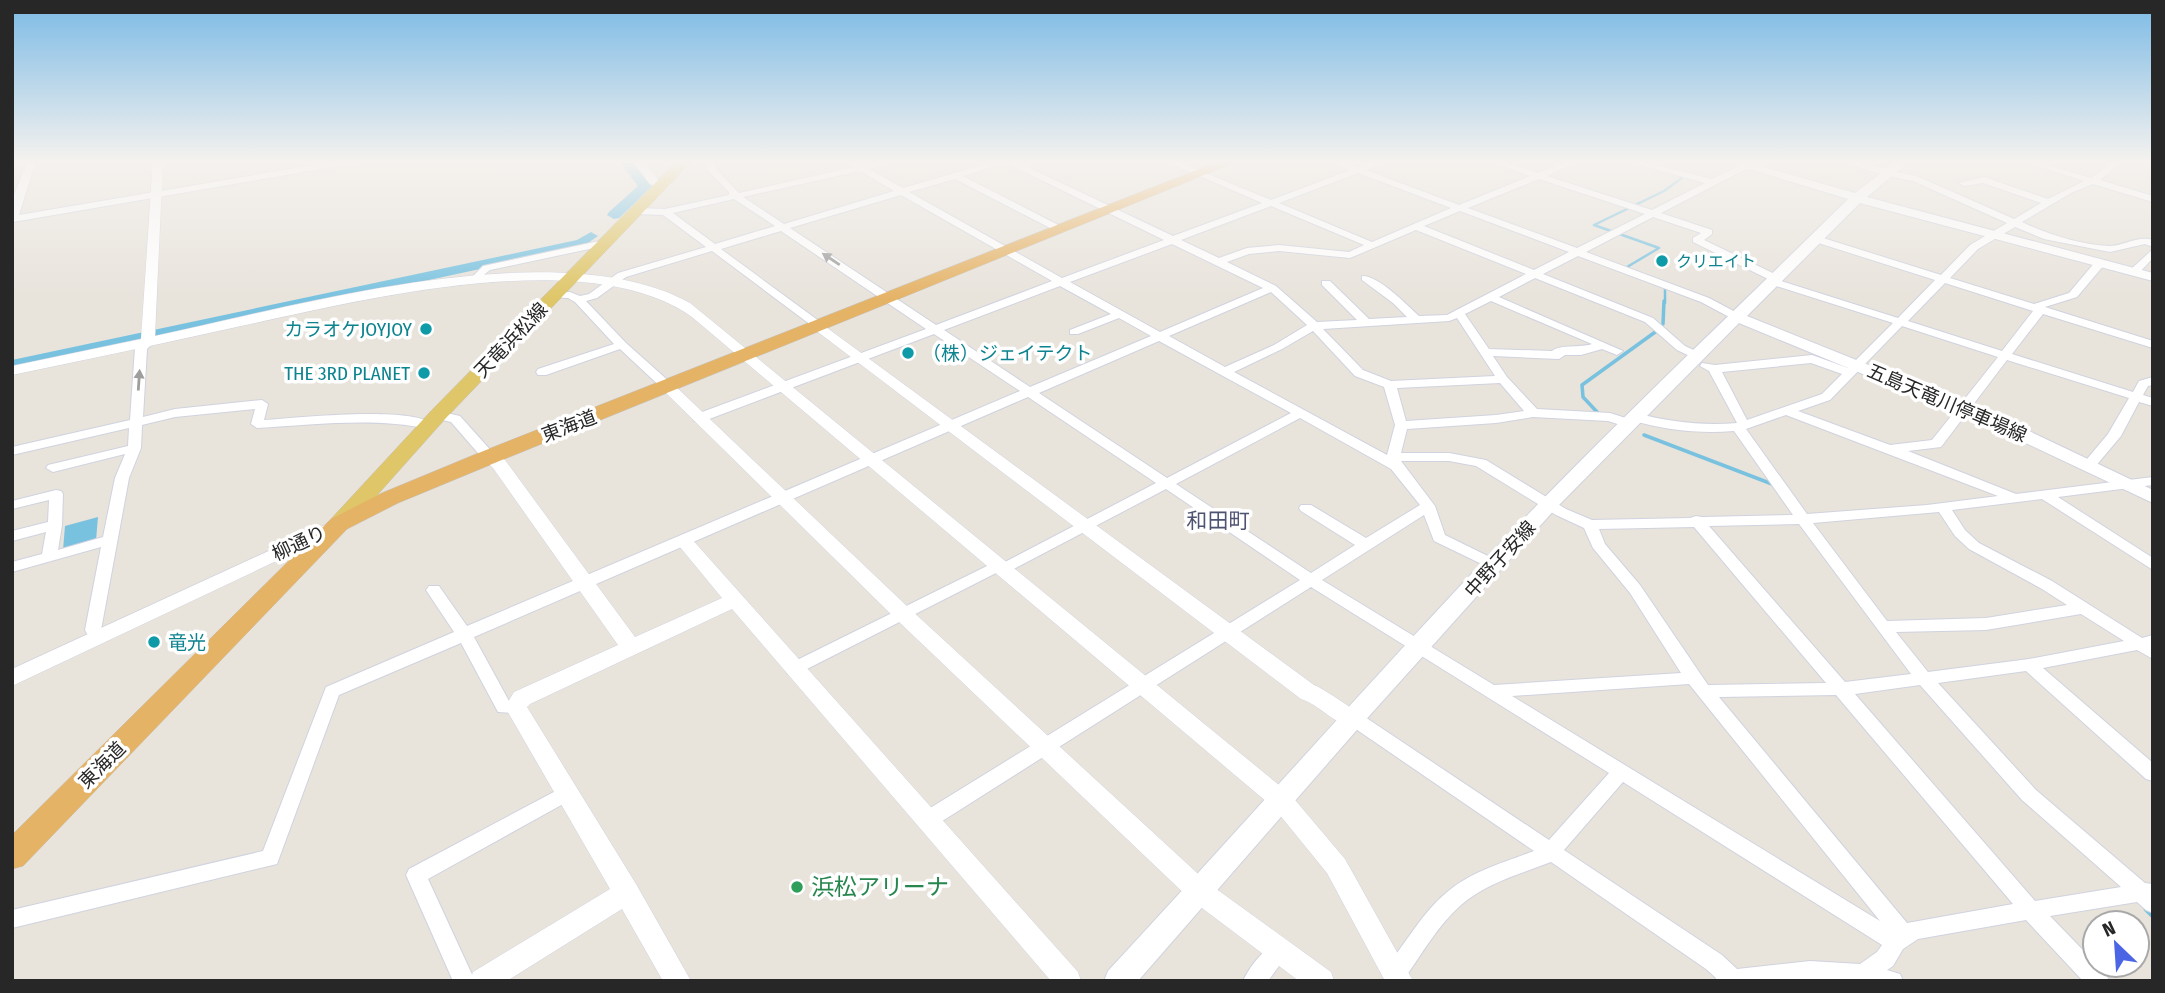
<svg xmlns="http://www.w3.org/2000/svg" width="2165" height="993" viewBox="0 0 2165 993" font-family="'Fira Sans Condensed','Noto Sans JP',sans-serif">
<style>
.water{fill:#78c2e0}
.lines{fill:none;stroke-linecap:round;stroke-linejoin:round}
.stream-far2{stroke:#78c2e0;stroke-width:2.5}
.stream-far1{stroke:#78c2e0;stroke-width:3.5}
.stream{stroke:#78c2e0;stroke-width:5}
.river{fill:#78c2e0;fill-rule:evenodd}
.minor-casing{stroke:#d0d3df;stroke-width:2}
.tertiary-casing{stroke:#d0d3df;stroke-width:1}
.secondary-casing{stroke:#d0d3df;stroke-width:2}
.primary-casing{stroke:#c3c3c3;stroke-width:1}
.trunk-casing{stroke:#c3c3c3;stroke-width:1}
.minor{fill:#fff;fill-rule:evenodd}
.tertiary{fill:#fff;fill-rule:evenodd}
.secondary{fill:#fff;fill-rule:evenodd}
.primary{fill:#dfc668;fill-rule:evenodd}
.trunk{fill:#e5b366;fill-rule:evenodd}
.oneway{fill:#9e9e9e}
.culture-dot{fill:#0f9aa8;stroke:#fff;stroke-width:2.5}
.leisure-dot{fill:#2e9e5b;stroke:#fff;stroke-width:2.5}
.labels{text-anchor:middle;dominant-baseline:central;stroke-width:7;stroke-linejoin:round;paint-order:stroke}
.far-culture-label{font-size:16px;fill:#0d838f;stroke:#fff;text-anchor:start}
.culture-label{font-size:19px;fill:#0d838f;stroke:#fff;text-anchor:end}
.street-label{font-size:19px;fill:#272727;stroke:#fff}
.neighbourhood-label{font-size:21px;fill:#4e5372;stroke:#fff}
.near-leisure-label{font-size:23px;fill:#27864d;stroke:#fff;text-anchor:start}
</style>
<rect width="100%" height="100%" fill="#e8e3db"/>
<polygon class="water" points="98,517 96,540 63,550 65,526"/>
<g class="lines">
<g class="stream-far2">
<polyline points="1629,268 1627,267 1659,248 1594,225 1664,191 1683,177"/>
<polyline points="1665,303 1665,286"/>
</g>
<g class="stream-far1">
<polyline points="1663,324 1664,301"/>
<polyline points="1598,413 1583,397 1582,385 1658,330"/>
<polyline points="1644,435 1772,484"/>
</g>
<polyline class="stream" points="2146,909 2153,916"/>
<g class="river">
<polygon points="618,160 631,160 652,187 619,218 614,219 607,215 609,212 638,186"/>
<polygon points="591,232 598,236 582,247 12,370 12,360 577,240"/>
</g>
<defs>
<g id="minor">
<polygon points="12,160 36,160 19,215 342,160 360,160 356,163 13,222 12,200 27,162 12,165"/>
<path d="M704 160H712L715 168 739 193 853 167 844 160H854L862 165 884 160H899L869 169 903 188 999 160H1013L1173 236 1262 203 1163 160H1174L1271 200 1350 170 1327 160H1339L1358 167 1377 160H1389L1366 170 1459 205 1530 176 1487 160H1499L1538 173 1570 160H1581L1547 176 1652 210 1705 183 1621 160H1635L1712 179 1747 162 1750 163V167L1661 213 1712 230V234L1704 240 1781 277V281L1898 318 1935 280 1812 241V237H1820L1941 275 1970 245 2007 223 1913 181 1884 175 1836 160H1849L1919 177 2014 219 2041 203 1983 183 1964 186 1959 183 1984 177 2048 199 2084 181 2018 160H2031L2091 178 2115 160H2124L2100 180 2153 196V202L2093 184 2071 193 2022 222C2047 234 2081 245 2109 246 2124 246 2138 235 2153 240V247L2145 244 2110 252 2044 239 2015 227 1978 249 1950 278 2034 304 2069 293 2096 261H2104V265L2077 297 2045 307 2153 341V348L2043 314 2012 354 2133 392 2139 381 2153 377V385L2148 386 2143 395 2153 398V406L2139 402 2121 436 2094 468H2084L2082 465 2108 434 2129 398 2007 360 1941 447 1908 451 2016 494 2153 477V485L2058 497 2153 558V570L2042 499 1952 510 1965 530 1979 543 2052 581 2142 638 2153 635V659L2137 650 2043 668 2153 763V781L2146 779 2026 671 1938 683 2036 790 2145 883 2153 884V913L2146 910 2137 902 2050 916 2106 974 2109 981H2083L2026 920 1918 939 1903 949 1893 966 1887 970 1900 974 1903 981H1715L1716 978 1706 969 1551 862C1520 874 1486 883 1461 905 1438 925 1422 954 1404 979H1388L1385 972 1388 965C1407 941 1423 912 1446 893 1471 871 1505 862 1534 851L1347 723 1344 718 1347 713 1353 711 1359 713 1549 840 1609 773 1311 587 936 825 929 827 922 825 919 819 922 813 1300 580 1166 489 1008 572H998L799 673 793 675 787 673 785 669 787 665 993 563H1003L1156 483 1028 397 474 637 509 701 522 702 525 707 522 712 516 713 498 712 461 643 339 695 277 864 12 928V910L263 851 326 687 454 632 426 590 429 586H439L467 626 1020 391 934 334 704 421H694L693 418 694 415 926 329 781 231 721 249 823 324V328H815L712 251 626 277 597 298 586 301 626 343 672 384 674 387 672 390H664L620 349 546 375H538L536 372 538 369 614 344 575 302 568 298 552 297V293L570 292 580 296 589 294 618 273 706 247 663 215 638 214 633 211 638 208 665 209 729 195V192L708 171ZM1006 163 1164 240 1062 278 909 192 955 179 1056 231H1062V227L963 176ZM860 171 894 191 784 224 743 197ZM1358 173 1451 208 1372 242 1279 203ZM1539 179 1645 214 1577 248 1468 208ZM901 195 1052 281 936 325 790 228ZM734 199 775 226 715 244 673 213ZM1271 206 1364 245 1349 252 1279 245 1247 248 1219 258 1181 240ZM1460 211 1569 252 1534 270 1424 226ZM1653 217 1701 233 1693 238V242L1770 280V284L1893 323 1848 368 1812 355 1715 365 1702 363 1700 366 1709 371 1737 423C1703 426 1669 422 1636 413L1630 417 1631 420C1664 430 1700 434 1734 431L1793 515 1702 517 1696 516 1690 518 1592 520 1566 509 1486 460 1449 453H1401L1407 429 1496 423 1533 417 1608 421 1630 428 1635 427 1636 424 1635 421 1610 413 1537 409 1507 377 1493 356 1559 359 1565 355H1581L1602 349 1617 355 1623 351 1499 297 1535 278 1645 322 1677 350 1694 358H1702V354L1685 346 1653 318 1543 274 1578 256 1701 302 1733 319H1741V315L1709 298 1586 252ZM1416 230 1526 274 1447 315 1419 316C1407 305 1378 275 1362 276V280L1393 303 1407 317 1369 319 1330 281H1322V285L1357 320 1317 322 1276 286 1227 262 1249 254 1279 251 1350 258ZM1172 244 1263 288 1160 332 1070 282ZM1945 283 2033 311 2002 351 1908 321ZM1060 286 1111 314 1070 330V334H1078L1119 318 1151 336 1030 387 944 330ZM1271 292 1307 325 1274 345 1225 367 1169 336ZM1491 301 1592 344C1580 348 1561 344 1552 351L1489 349 1465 314ZM1457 318 1495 376 1391 381 1363 370 1323 329 1449 321ZM1902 326 1998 357 1932 440 1890 445 1798 411 1830 400ZM1313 331 1355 376 1384 387 1395 425 1387 455 1234 372 1282 349ZM1159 341 1291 413 1167 478 1039 393ZM1811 363 1842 374 1822 394 1747 420 1722 372ZM1500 383 1524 411 1496 415 1406 421 1397 388ZM1786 415 1998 496 1927 505 1807 514 1746 429ZM1300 418 1391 469 1420 505 1366 538 1311 505H1301L1299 508 1301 511 1355 545 1311 573 1176 484ZM1401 461H1449L1476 466 1556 515 1584 528 1593 548 1630 593 1681 673 1494 685 1322 580 1424 515 1434 541 1490 568H1500L1503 565 1500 562 1445 535 1435 506ZM1939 512 1955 536 1969 549 2042 589 2067 605 1986 618 1887 621 1813 523ZM1799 524 1911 674 1845 682 1709 526ZM1694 527 1826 683 1708 685 1640 585 1605 544 1599 529ZM2081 614 2124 641 2029 659 1928 672 1896 632 1986 630ZM1689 684 1880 921 1512 696ZM1920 685 2022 800 2121 887 2035 901 1855 694ZM1836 695 2013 904 1907 923 1719 697ZM1623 782 1882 945 1877 952 1860 964 1810 961 1737 969 1722 955 1564 850Z"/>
<polygon points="2138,160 2153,160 2153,166 2139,162"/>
<polygon points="604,240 609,243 608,245 490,270 476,281 471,278 483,266"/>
<polygon points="2153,249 2153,258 2138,274 2130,274 2130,270"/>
<path d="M148 339 154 342 147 349 143 417 175 409 262 400 268 404 264 420C299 418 410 405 435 425L429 429C373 417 314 425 257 428L251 424 255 409 175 417 142 425 141 448 129 478 101 630 99 634H87L85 630 101 547 12 572V562L42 554 46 532 12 541V531L48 522 49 500 12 509V501L56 490 61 491 63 494 62 525 58 550 103 537 115 478 125 454 53 472 46 468 48 465 128 446 129 428 12 455V447L130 420 135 348Z"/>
<polygon points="438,411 460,416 494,454 496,457 494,460 484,460 451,422 434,418 432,415"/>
<polygon points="567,785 574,788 576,793 574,798 428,879 475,981 453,981 406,875 409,869"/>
<path d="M1279 941 1287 944 1290 951 1268 981H1243C1249 967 1265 947 1279 941Z"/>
</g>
<g id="tertiary">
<path d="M153 160H163L155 336C297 306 558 230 690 303L1290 794 1345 859 1413 981H1385L1327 873 1274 808 692 317C587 242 359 301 241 326 165 343 89 359 12 375V366L141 339Z"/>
<polygon points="632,160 643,160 658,180 671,185 665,188 650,184"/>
<path d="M819 322 1314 685C1321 687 1361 714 1364 718L1361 724C1337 731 1322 705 1301 699L814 329 812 326Z"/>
<polygon points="668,382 673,384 910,609 1208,883 1331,972 1334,981 1299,981 1190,899 896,619 663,390 660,387"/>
<polygon points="489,452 505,460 635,637 722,598 675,541 678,537 690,537 1078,972 1081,981 1051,981 732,609 530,704 527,707 636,884 691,981 663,981 622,909 507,981 470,981 473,972 610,889 505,707 514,692 618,645 493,468 481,457"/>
<polygon points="336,520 345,526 342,530 12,686 12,669"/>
</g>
<path id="secondary" d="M1720 160H1739L1855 193 1898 160H1911L1867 197 2153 273V281L1860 203 1747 316 2008 421 2153 490V503L1996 429 1739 323 1556 508 1362 724 1138 981H1104L1108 971C1253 815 1393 654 1541 501 1641 398 1746 300 1848 199Z"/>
<polygon id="primary" points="678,160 693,160 445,419 347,529 339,531 331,529 327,524 331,519 431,411"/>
<polygon id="trunk" points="1222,160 1241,160 497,462 398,503 347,529 23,866 12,869 12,835 331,519 382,493 481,452"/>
</defs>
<use href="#minor" class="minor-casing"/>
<use href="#tertiary" class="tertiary-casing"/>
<use href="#secondary" class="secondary-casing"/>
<use href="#primary" class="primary-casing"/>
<use href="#trunk" class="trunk-casing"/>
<use href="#minor" class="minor"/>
<use href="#tertiary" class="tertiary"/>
<use href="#secondary" class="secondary"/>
<use href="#primary" class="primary"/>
<use href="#trunk" class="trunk"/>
</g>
<defs><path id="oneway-solid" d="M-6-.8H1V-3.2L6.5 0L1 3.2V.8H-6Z" transform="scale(1.75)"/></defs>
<g class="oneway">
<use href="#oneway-solid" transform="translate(831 259) rotate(-146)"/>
<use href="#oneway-solid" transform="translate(139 380) rotate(-86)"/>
</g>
<linearGradient id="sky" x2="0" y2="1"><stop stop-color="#7bbae5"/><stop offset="0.54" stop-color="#f5f2ef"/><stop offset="1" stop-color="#f5f2ef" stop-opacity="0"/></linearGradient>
<rect width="2165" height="299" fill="url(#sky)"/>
<g class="culture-dot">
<circle cx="1662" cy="261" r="7"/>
<circle cx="426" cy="329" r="7"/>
<circle cx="908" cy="353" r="7"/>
<circle cx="424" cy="373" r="7"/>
<circle cx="154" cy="642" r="7"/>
</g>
<circle class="leisure-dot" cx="797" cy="887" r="7"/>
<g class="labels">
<g class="far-culture-label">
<text x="1676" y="261">クリエイト</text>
</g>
<g class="culture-label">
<text x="412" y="329">カラオケJOYJOY</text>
<text x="922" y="353" text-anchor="start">（株）ジェイテクト</text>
<text x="410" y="373">THE 3RD PLANET</text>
<text x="168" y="642" text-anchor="start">竜光</text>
</g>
<g class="street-label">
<text transform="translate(511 340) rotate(-46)">天竜浜松線</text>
<text transform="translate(1947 403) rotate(23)">五島天竜川停車場線</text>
<text transform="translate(569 426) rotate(-21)">東海道</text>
<text transform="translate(299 543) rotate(-25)">柳通り</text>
<text transform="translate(1500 559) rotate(-48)">中野子安線</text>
<text transform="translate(102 765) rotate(-45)">東海道</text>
</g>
<g class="neighbourhood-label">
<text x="1218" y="521">和田町</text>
</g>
<g class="near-leisure-label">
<text x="811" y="887">浜松アリーナ</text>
</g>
</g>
<rect width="2165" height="993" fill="none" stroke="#272727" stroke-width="28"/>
<g transform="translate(2116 944) rotate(335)"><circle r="33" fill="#ffffff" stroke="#a9a9a9" stroke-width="2"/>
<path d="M0-5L12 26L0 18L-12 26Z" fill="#4c65e4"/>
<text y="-10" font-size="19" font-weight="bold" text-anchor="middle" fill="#272727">N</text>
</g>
</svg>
